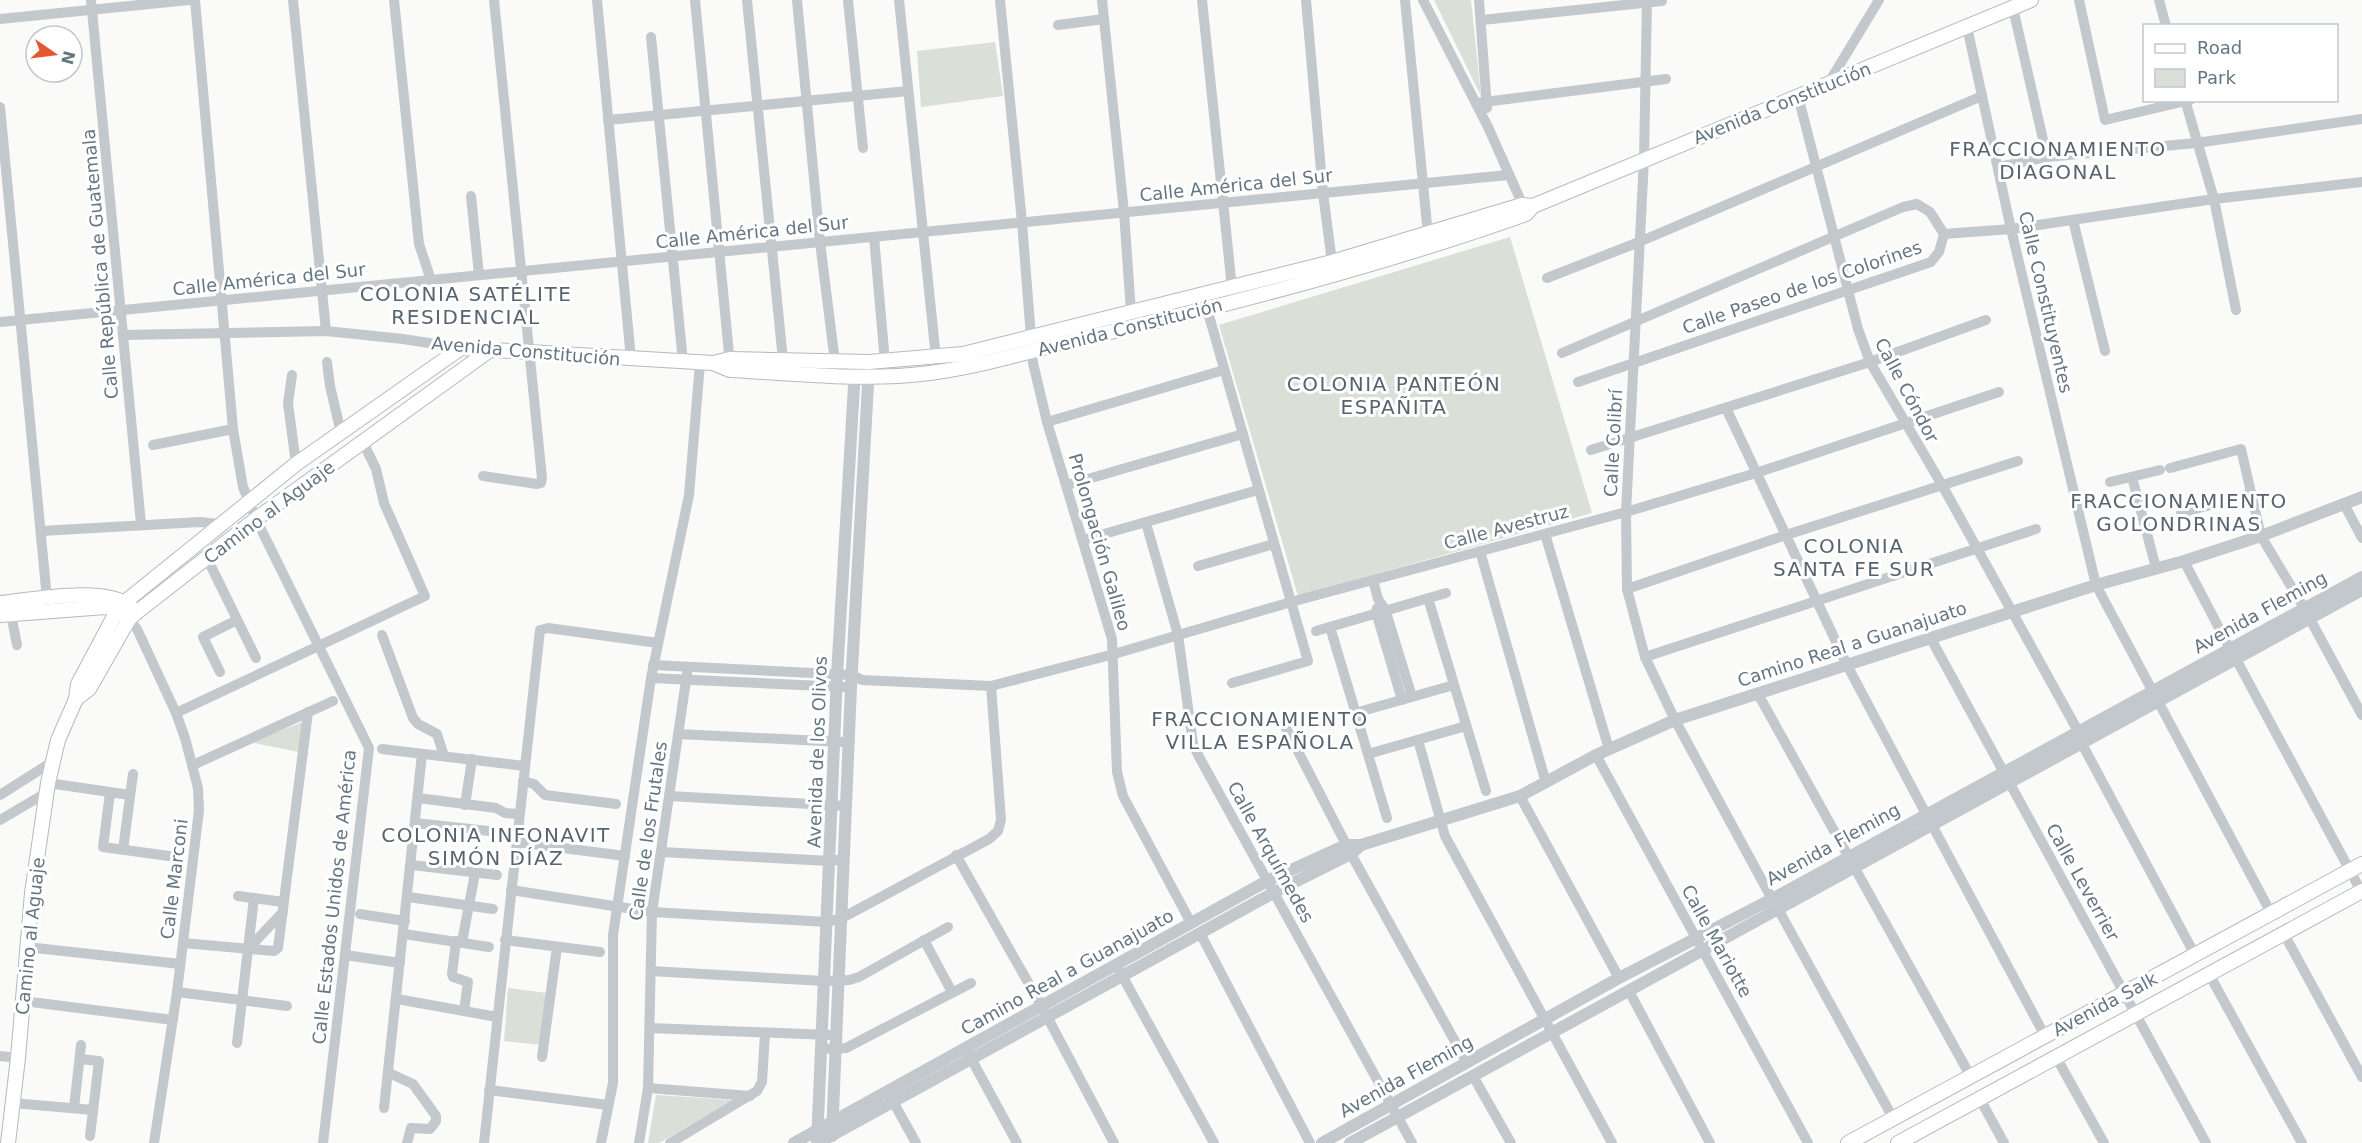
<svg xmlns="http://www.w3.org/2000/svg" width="2362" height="1143" viewBox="0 0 2362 1143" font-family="'DejaVu Sans',sans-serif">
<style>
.green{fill:#dadfd7}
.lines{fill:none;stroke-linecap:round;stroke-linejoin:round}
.secondary-casing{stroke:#b3babf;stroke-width:16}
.minor{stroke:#c3c8cc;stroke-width:10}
.tertiary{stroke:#c3c8cc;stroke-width:12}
.secondary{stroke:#fff;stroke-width:14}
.labels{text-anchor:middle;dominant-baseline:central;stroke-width:6;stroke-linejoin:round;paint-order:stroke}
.street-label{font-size:18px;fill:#657683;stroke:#fff}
.neighbourhood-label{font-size:20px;letter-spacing:1.5px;fill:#57646e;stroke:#fff}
</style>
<rect width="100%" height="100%" fill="#fafaf8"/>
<g class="green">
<polygon points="1434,0 1471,0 1481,96"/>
<polygon points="995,42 1003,96 921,107 917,51"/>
<polygon points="1510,237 1592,513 1298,596 1219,325"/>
<polygon points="303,722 299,752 249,742"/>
<polygon points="508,988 547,993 541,1045 504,1041"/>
<polygon points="656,1095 733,1100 659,1143 648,1143"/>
</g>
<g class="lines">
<defs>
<g id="secondary">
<path d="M713 363 730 370C786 373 843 379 898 376 962 373 1023 352 1085 338 1234 304 1382 265 1526 214L1533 206"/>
<path d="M0 603C31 600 107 585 131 607"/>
<polyline points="0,615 105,607 118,609 124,615"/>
<polyline points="76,699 89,689 129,619 137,612 256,519 490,350"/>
<polyline points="8,1143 18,1058 32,893 48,783 58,740 76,699 78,684 118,609 125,602 296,464 461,348 713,363 730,359 869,362 963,354 1332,262 1522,205 1533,206 2031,0"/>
<polyline points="1848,1143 2362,864"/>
<polyline points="1898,1143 2362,891"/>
</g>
</defs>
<use href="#secondary" class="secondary-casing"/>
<g class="minor">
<polyline points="91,0 141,524"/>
<polyline points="195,0 233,429 243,487 256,519 369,748 323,1143"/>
<polyline points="293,0 326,331"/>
<polyline points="394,0 419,244 431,280"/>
<polyline points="597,0 631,359"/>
<polyline points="695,0 730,364"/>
<polyline points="747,0 783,360"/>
<polyline points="797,0 820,242 835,362"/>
<polyline points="848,0 863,148"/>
<polyline points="899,0 936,358"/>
<polyline points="1000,0 1022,222 1033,363 1047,422 1112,639 1117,772 1123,796 1191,923"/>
<polyline points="1102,0 1124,212 1131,312"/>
<polyline points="1202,0 1232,288"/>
<polyline points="1306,0 1323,193 1332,262"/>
<polyline points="1405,0 1428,235"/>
<polyline points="1423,0 1488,127 1525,210"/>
<polyline points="1479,0 1487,108"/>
<polyline points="1647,0 1644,159 1626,512 1627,589 1645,657 1675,720 1772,899"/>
<polyline points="2079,0 2105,120 2190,100"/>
<polyline points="2159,0 2166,26"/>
<polyline points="2013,8 2047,157"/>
<polyline points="0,19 189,0"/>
<polyline points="1482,20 1662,1"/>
<polyline points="1058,25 1104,19"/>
<polyline points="1967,27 2011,229 2096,585 2271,913"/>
<polyline points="651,37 683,362"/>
<polyline points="1828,84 1879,0"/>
<polyline points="1798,96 1858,329 1870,362 1942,485 2078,731"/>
<polyline points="2185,100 2214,199 2236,310"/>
<polyline points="1476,103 1666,79"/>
<polyline points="0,107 47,599"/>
<polyline points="608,120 908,91"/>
<polyline points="1999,167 2047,157 2196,143 2362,119"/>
<polyline points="471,196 479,275"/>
<polyline points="2073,220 2105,351"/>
<polyline points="1944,234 2011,229 2214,199 2362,182"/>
<polyline points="874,237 885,362"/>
<polyline points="1547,278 1639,242 1982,96"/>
<polyline points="1203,295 1308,661 1232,683"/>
<polyline points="0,322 1508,175"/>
<polyline points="123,335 326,331 403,339 461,348"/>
<polyline points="1562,353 1903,207 1917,204 1930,212 1944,234 1939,252 1931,262 1578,382"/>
<polyline points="327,362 330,386 341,433"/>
<polyline points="292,375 288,403 296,464"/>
<polyline points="1726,408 1847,665 1926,814"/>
<polyline points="1047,422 1224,370"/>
<polyline points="153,445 233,429"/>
<polyline points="1591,450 1870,362 1986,320"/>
<polyline points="2170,468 2241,449 2261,536 2304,608 2362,715"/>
<polyline points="483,476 537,484 541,483 542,478 494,0"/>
<polyline points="2132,477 2156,568"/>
<polyline points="2110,482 2160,470"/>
<polyline points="1067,485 1243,434"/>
<polyline points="2344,504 2362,538"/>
<polyline points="2181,513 2250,494"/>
<polyline points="1146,523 1178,635 1193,744 1198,755 1412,1143"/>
<polyline points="41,531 200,522 218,524"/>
<polyline points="1545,534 1609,749"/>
<polyline points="1083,540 1258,490"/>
<polyline points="1480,551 1546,783"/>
<polyline points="207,558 256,658"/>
<polyline points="2184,561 2230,649"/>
<polyline points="1198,566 1274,544"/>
<polyline points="1373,580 1378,599 1385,609 1412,697"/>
<polyline points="1627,589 1786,535 2018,461"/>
<polyline points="1428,598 1486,791"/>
<polyline points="1377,608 1376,612 1402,700"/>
<polyline points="11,614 17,645"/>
<polyline points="129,619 137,629 176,713 185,738 198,788 199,810 177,992 154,1143"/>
<polyline points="1330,627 1387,818"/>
<polyline points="1316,631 1446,593"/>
<polyline points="382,635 413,718 418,724 437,734 444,756"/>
<polyline points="1930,637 2206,1143"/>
<polyline points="1645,657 2036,529"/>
<polyline points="2236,659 2362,893"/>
<polyline points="653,665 852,675 862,680 991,686 1114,654 1291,602 1626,512 1756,473 1999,392"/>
<polyline points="220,672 203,637 237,620"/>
<polyline points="651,678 845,687"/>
<polyline points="1758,694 1971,1077"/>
<polyline points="176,713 425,596 384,503 376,469 363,442"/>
<polyline points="1355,713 1454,685"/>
<polyline points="1285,726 1351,854 1467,1063"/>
<polyline points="678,734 843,742"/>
<polyline points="1418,740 1445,836 1612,1143"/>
<polyline points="2082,744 2195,955"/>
<polyline points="382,749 524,766"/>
<polyline points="1368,754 1466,726"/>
<polyline points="1596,755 1808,1143"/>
<polyline points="193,765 333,701"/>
<polyline points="523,781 534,784 545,795 616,804"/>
<polyline points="48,783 130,795"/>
<polyline points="110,793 103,847 169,856"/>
<polyline points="0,795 52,762"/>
<polyline points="669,796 846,806"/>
<polyline points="1520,796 1619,978"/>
<polyline points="418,798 496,808 505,813 519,814"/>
<polyline points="465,805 472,759"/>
<polyline points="0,820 46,793"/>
<polyline points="415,823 517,834"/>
<polyline points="1932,825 2045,1036"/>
<polyline points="516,842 625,856"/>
<polyline points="123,850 133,774"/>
<polyline points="661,852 830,861 844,859"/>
<polyline points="956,855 1042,1007 1114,1143"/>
<polyline points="412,865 497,875"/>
<polyline points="511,890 652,912 827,922 842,918 989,839 998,831 1001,820 991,686"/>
<polyline points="238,896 284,902"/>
<polyline points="408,897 493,909"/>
<polyline points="1778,909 1893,1118"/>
<polyline points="360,914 405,921"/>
<polyline points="1200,933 1310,1143"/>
<polyline points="404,934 489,947"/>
<polyline points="2284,934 2362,1077"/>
<polyline points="505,940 600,952"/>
<polyline points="924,940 952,992"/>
<polyline points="456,941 452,974 453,977 468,982 464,1011"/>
<polyline points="462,942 475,873"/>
<polyline points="183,943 274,951 278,948 308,712"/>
<polyline points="27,947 180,964"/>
<polyline points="248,949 283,912"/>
<polyline points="345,955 400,963"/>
<polyline points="1119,970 1214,1143"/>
<polyline points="651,971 824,981 849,980 859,977 948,927"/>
<polyline points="2209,974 2302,1143"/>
<polyline points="1629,991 1710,1143"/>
<polyline points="177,992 287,1006"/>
<polyline points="397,999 497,1017"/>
<polyline points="23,1001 173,1020"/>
<polyline points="650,1028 830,1035"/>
<polyline points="237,1043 254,898"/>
<polyline points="820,1049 846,1048 971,983"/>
<polyline points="967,1051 1017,1143"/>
<polyline points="0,1056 18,1058"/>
<polyline points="542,1057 557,947"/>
<polyline points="2056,1057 2104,1143"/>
<polyline points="80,1059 99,1061 90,1136"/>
<polyline points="389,1073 413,1084 436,1116 436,1121 430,1129 411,1128 407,1143"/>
<polyline points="1473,1076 1511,1143"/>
<polyline points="648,1088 750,1096"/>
<polyline points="489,1090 608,1105"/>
<polyline points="890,1096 916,1143"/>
<polyline points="1980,1099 2004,1143"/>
<polyline points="13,1103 93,1110"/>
<polyline points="74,1108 81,1045"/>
<polyline points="384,1108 422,754"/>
<polyline points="484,1143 540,630 548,628 658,643"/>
<polyline points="601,1143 613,1083 613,935 651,678 689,495 700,363"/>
<polyline points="639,1143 648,1088 652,912 688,667"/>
<polyline points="670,1143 757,1091 762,1082 765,1033"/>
</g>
<g class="tertiary">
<polyline points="832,1136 851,687 869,367"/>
<polyline points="827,1138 1275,892 1351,854 1361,845"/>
<polyline points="794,1143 1267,881 1346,845 1361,845 1520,796 1596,755 1675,720 2096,585 2184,561 2261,536 2362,497"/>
<polyline points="817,1143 837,675 855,369"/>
<polyline points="1322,1143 1619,978 1772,899 2362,577"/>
<polyline points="1350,1143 2362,590"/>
</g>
<use href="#secondary" class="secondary"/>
</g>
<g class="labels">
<g class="street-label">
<text transform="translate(1782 103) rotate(-22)">Avenida Constitución</text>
<text transform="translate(1236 185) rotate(-6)">Calle América del Sur</text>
<text transform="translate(752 232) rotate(-6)">Calle América del Sur</text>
<text transform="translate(100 264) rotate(-95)">Calle República de Guatemala</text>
<text transform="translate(269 279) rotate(-6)">Calle América del Sur</text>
<text transform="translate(1802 287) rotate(-19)">Calle Paseo de los Colorines</text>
<text transform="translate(2046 302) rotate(77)">Calle Constituyentes</text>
<text transform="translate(1130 327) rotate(-14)">Avenida Constitución</text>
<text transform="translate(526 351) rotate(5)">Avenida Constitución</text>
<text transform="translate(1907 390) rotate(62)">Calle Cóndor</text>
<text transform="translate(1613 443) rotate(-87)">Calle Colibrí</text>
<text transform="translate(269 512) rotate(-37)">Camino al Aguaje</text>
<text transform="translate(1506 527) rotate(-15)">Calle Avestruz</text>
<text transform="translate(1100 542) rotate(74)">Prolongación Galileo</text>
<text transform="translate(2260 612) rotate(-29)">Avenida Fleming</text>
<text transform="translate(1852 644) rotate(-18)">Camino Real a Guanajuato</text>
<text transform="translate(817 752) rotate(-88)">Avenida de los Olivos</text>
<text transform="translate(648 831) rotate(-82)">Calle de los Frutales</text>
<text transform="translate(1833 844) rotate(-29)">Avenida Fleming</text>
<text transform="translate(1271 852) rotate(61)">Calle Arquímedes</text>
<text transform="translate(174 879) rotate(-83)">Calle Marconi</text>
<text transform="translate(2083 882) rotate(61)">Calle Leverrier</text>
<text transform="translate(334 897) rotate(-84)">Calle Estados Unidos de América</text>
<text transform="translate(30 936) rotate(-84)">Camino al Aguaje</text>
<text transform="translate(1717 941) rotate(61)">Calle Mariotte</text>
<text transform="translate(1067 972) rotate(-29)">Camino Real a Guanajuato</text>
<text transform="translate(2105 1004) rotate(-28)">Avenida Salk</text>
<text transform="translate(1406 1076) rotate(-29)">Avenida Fleming</text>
</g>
<g class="neighbourhood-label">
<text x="2058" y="149">FRACCIONAMIENTO<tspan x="2058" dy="23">DIAGONAL</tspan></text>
<text x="466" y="294">COLONIA SATÉLITE<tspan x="466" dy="23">RESIDENCIAL</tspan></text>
<text x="1394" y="384">COLONIA PANTEÓN<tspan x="1394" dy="23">ESPAÑITA</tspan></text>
<text x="2179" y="501">FRACCIONAMIENTO<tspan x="2179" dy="23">GOLONDRINAS</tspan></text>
<text x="1854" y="546">COLONIA<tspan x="1854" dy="23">SANTA FE SUR</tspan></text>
<text x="1260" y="719">FRACCIONAMIENTO<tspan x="1260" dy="23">VILLA ESPAÑOLA</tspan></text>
<text x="496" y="835">COLONIA INFONAVIT<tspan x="496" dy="23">SIMÓN DÍAZ</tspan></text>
</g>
</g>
<rect x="2143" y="24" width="195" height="78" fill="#ffffff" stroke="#c1c8cd" stroke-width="1.5"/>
<rect x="2155" y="44" width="30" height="9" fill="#ffffff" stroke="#c1c8cd" stroke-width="1.5"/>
<text x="2197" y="54" font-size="18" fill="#657683">Road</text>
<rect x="2155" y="69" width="30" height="18" fill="#dadfd7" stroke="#c1c8cd" stroke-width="1.5"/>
<text x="2197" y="84" font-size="18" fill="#657683">Park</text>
<g transform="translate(54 54) rotate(104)"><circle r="28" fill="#ffffff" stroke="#c1c8cd" stroke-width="1.5"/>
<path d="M0-4.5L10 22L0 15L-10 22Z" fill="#e4572e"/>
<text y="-9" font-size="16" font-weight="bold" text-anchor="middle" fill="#657683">N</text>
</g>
</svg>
